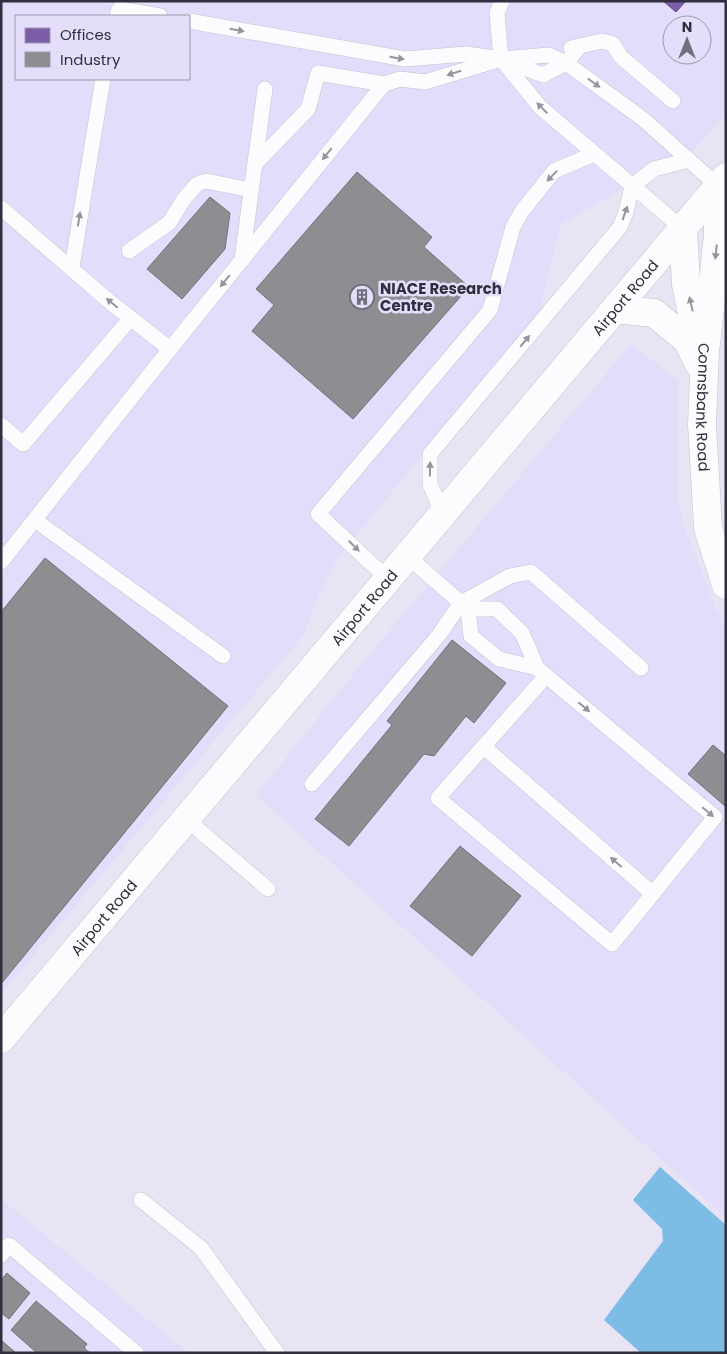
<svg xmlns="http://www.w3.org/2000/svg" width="727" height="1354" viewBox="0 0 727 1354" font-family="Poppins,sans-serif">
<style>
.built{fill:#e3dcfa;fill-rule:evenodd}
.water{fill:#7dbce5}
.offices{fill:#7b5ea7;stroke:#655088}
.industry{fill:#8d8d92;stroke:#727079}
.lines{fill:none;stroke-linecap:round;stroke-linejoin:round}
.lane-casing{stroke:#c5c1d1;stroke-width:16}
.street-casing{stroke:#c5c1d1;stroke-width:29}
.secondary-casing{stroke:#c5c1d1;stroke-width:29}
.lane{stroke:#fcfbfd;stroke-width:15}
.street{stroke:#fcfbfd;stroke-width:28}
.secondary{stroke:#fcfbfd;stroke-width:28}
.oneway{fill:#97949e}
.labels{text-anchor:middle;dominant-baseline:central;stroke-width:5;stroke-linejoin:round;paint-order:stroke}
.poi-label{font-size:15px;font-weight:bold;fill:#322e3f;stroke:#e5defa;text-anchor:start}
.street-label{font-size:15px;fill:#322e3f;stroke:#e5defa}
</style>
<rect width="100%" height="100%" fill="#e8e4f4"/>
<g class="built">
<path d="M1 1H726V114L682 164 632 184 561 224 540 311 337 559 318 597 303 636 1 994ZM16 16H189V79H16ZM672 25H702V55H672Z"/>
<polygon points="631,344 679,381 677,493 686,530 716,609 726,626 726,1218 256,795 363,662"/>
<polygon points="1,1199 188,1353 1,1353"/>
</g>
<polygon class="water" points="660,1167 726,1225 726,1353 641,1353 604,1320 663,1241 662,1229 633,1200"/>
<polygon class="offices" points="663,1 686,1 676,12"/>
<g class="industry">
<polygon points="357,172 432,237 424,247 469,287 353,419 252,331 274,305 256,289"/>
<polygon points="210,197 230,213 225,249 182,299 147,269"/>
<polygon points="45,558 228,706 1,984 1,612"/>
<polygon points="452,640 506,683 474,723 466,716 434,756 424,754 349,846 315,819 392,725 387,721"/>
<polygon points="713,745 726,756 725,806 688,774"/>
<polygon points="460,846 521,896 472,956 410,906"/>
<polygon points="7,1273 30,1293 9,1319 1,1313 1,1280"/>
<polygon points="36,1301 87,1344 84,1348 90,1353 37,1353 11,1330"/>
<polygon points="2,1341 16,1353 1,1353"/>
</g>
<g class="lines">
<defs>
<g id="lane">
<polyline points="502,1 497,13 501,59 540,107 683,229"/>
<polyline points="117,16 119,9 160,16"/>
<polyline points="189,21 405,59 466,54 501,59 543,75 566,63 580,46"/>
<polyline points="571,48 602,41 613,44 621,57 673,101"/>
<polyline points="255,164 308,109 318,73 384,84"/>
<polyline points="1,208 110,302 170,349 384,84 400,79 425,82 501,59 549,55 566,63 643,119 718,186"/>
<polyline points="129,251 169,223 184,199 197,184 206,181 251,190"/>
<polyline points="242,259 265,89"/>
<polyline points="72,267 103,79"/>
<polyline points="1,425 23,444 131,318"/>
<polyline points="443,515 430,484 430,454 620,227 626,212 632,186 654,169 689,160"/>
<polyline points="35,520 223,656"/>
<polyline points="408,557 468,609 497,609 522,633 537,668 715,817 612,944 438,798 546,676"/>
<polyline points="1,562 170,349"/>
<polyline points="389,580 318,514 490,310 513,227 522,211 554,171 594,154"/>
<polyline points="468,609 471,636 499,659 537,668"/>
<polyline points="484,747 653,894"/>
<polyline points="312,784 439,635 461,603 510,576 531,572 641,668"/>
<polyline points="186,819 268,889"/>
<polyline points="141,1200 201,1248 277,1353"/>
<polyline points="1,1255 9,1245 136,1353"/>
</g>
<g id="street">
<path id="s1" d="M683 229 686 284 691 309 705 351 702 424 708 528 726 585"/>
<polyline points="615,309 654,313 687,340 699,364"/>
<polyline points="706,344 718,236 718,186"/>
</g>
<g id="secondary">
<path id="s2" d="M1 1039 726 177"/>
</g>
</defs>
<use href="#lane" class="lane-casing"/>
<use href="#street" class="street-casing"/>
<use href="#secondary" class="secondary-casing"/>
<use href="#lane" class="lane"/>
<use href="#street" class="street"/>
<use href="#secondary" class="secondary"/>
</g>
<defs><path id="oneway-solid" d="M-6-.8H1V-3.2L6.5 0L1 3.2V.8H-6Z" transform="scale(1.25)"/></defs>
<g class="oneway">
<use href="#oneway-solid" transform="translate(237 30) rotate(10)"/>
<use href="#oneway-solid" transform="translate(397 58) rotate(9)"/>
<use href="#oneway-solid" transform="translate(454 73) rotate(163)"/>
<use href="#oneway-solid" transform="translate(594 83) rotate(36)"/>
<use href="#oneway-solid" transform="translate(542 108) rotate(-135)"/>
<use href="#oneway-solid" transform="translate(327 154) rotate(129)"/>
<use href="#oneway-solid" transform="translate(552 176) rotate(134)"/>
<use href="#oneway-solid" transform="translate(625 213) rotate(-71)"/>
<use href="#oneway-solid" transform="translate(79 219) rotate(-81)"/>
<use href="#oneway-solid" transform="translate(716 252) rotate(96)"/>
<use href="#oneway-solid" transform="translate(225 281) rotate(129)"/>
<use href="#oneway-solid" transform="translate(112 303) rotate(-140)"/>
<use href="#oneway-solid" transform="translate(691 304) rotate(-103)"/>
<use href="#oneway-solid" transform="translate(525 341) rotate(-50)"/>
<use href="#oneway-solid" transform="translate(430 469) rotate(-89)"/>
<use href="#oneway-solid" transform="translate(354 546) rotate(45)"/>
<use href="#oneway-solid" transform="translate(584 707) rotate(40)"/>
<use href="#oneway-solid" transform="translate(708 812) rotate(40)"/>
<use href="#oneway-solid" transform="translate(616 862) rotate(-139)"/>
</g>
<defs>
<symbol id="building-ring" viewBox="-11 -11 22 22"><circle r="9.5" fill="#e5defa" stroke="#726e7e" stroke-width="1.5"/><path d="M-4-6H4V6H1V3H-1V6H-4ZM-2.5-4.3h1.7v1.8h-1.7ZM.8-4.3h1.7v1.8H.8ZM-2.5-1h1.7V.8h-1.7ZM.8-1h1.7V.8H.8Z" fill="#726e7e"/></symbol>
</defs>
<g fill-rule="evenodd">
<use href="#building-ring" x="348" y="283" width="28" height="28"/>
</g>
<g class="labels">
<g class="poi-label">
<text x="380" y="288">NIACE Research<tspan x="380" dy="17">Centre</tspan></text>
</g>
<g class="street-label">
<text stroke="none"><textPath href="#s2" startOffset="969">Airport Road</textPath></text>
<text stroke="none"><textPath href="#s1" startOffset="181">Connsbank Road</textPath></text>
<text stroke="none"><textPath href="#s2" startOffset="564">Airport Road</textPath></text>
<text stroke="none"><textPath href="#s2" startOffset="159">Airport Road</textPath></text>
</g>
</g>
<rect width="727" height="1354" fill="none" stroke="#322e3f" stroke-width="5"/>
<rect x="15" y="15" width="175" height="65" fill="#e5defa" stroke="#9d98af"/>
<rect x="25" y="28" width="25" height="15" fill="#7b5ea7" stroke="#9d98af"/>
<text x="60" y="40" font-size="15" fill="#322e3f">Offices</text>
<rect x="25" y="52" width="25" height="15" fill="#8d8d92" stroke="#9d98af"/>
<text x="60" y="65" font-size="15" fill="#322e3f">Industry</text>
<g transform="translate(687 40)"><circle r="24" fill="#e5defa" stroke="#9d98af"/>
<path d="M0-4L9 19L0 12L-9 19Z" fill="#726e7e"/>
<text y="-8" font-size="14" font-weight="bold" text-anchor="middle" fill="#322e3f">N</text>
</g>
</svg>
